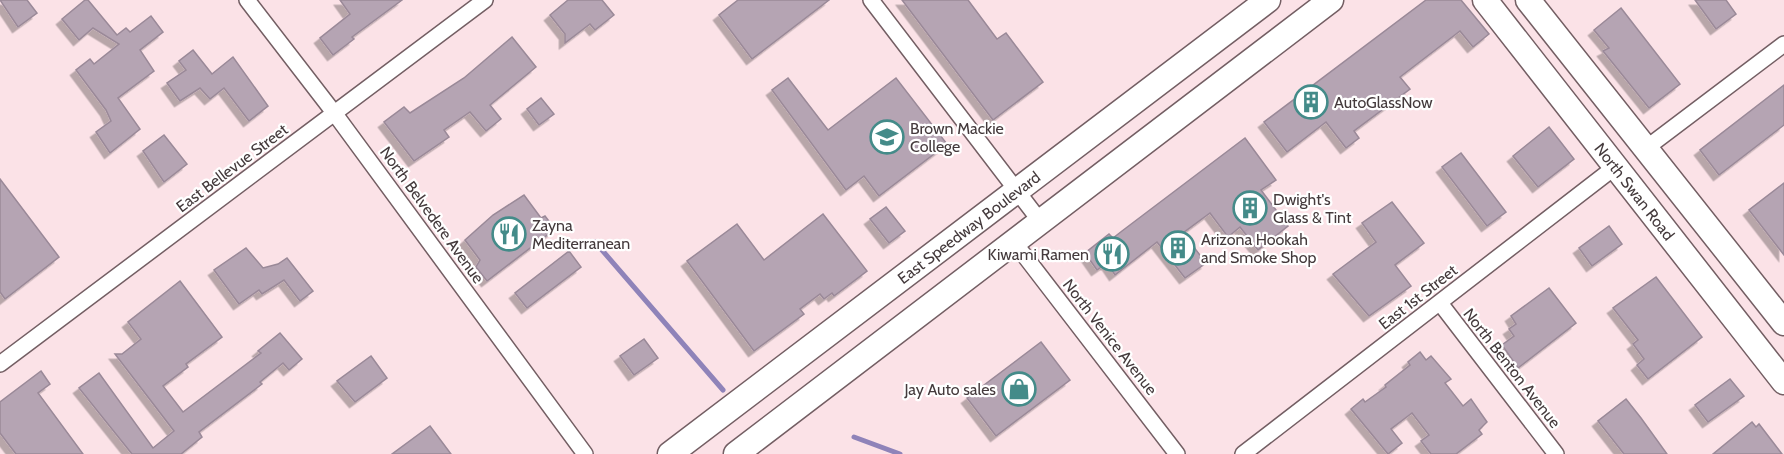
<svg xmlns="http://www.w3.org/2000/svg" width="1784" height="454" viewBox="0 0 1784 454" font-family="Cabin,sans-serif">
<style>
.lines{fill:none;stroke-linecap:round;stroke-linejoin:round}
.stream{stroke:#8f83b9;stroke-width:5}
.building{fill:#b5a4b3;stroke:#9a8998;stroke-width:1.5;filter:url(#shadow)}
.minor-casing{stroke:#735e63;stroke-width:18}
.primary-casing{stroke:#735e63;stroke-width:27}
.minor{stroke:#fff;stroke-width:15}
.primary{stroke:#fff;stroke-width:24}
.labels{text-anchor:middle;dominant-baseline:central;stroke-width:4.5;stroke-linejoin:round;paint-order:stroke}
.poi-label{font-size:16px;fill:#443a3c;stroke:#fff;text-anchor:start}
.street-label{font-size:16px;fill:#443a3c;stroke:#fff}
</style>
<defs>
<filter id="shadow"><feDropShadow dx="-5.5" dy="5.5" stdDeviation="0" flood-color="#0004"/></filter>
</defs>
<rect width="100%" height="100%" fill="#fbe2e7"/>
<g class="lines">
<g class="stream">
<polyline points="595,242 723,390"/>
<polyline points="854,437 900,454"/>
</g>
</g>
<g class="building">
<polygon points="0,0 27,0 37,13 18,27"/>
<polygon points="85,0 88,0 117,35 126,28 130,32 151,16 163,32 140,50 154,71 118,98 140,129 110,153 96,132 111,121 106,110 76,70 90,59 94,64 119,44 93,28 79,40 62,19"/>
<polygon points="340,0 402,0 352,37 354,39 333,55 320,38 350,14"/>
<polygon points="568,0 602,0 614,15 595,30 590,24 565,43 565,34 550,15"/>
<polygon points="738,0 829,0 752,59 719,15"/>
<polygon points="902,0 968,0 997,39 1006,33 1043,82 993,120"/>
<polygon points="1426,0 1461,0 1489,34 1473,47 1460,31 1400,77 1410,89 1354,131 1359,138 1346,148 1326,122 1287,152 1264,122"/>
<polygon points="1695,0 1726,0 1736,14 1716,29"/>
<polygon points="1621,8 1680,84 1649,108 1603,51 1609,48 1594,30"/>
<polygon points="512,37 536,67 490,105 501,119 486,131 470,112 444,130 449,137 414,161 384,122 404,107 410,113 464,78"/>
<polygon points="193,50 212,74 233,57 268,106 249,121 224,88 210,99 200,88 180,101 167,83 186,70 179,61"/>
<polygon points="788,78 828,130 896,78 947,144 879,196 864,176 846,190 772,90"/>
<polygon points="1784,85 1784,125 1719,175 1700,150"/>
<polygon points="541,98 554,114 539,125 527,109"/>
<polygon points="1549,127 1574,159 1538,187 1513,156"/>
<polygon points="164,135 187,164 164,182 143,151"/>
<polygon points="1245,138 1276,180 1261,190 1288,226 1258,250 1240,227 1228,237 1210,213 1183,233 1206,263 1185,278 1157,242 1115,275 1107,263 1097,270 1085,253 1109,234 1113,238 1122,231"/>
<polygon points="1461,153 1506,212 1487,226 1442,167"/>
<polygon points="0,179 59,257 5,299 0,292"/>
<polygon points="1784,183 1784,255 1749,210"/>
<polygon points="524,195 541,218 545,216 555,229 487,281 476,267 480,260 465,240 493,215"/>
<polygon points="1392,202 1424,243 1395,265 1411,286 1369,316 1333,274 1376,242 1362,223"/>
<polygon points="886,207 905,231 889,243 870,219"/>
<polygon points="823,214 867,271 834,296 832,293 824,299 820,294 800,309 804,314 754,351 687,261 737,224 764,260"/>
<polygon points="1609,226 1622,244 1592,266 1579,248"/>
<polygon points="246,248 263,268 278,264 287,258 313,291 300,301 284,280 262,294 259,290 239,304 214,270"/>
<polygon points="569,251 581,267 527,308 515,293"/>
<polygon points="1656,277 1702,337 1648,379 1637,365 1644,359 1633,344 1638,340 1613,308"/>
<polygon points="180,281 222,337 186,364 188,367 163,386 183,412 261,353 258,351 280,333 302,359 289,370 283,363 260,382 262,384 199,432 202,437 181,454 132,454 79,388 99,373 153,448 174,431 115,354 122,354 141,339 128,322"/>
<polygon points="1549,288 1576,323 1518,368 1502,345 1514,336 1509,329 1516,324 1511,316"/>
<polygon points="644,339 658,358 634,375 620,356"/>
<polygon points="1041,342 1070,380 996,436 967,398"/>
<polygon points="1420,352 1426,360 1431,356 1451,379 1445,383 1463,406 1471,399 1487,422 1479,430 1482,434 1456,454 1431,454 1421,441 1429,435 1412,413 1391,429 1402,443 1388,454 1351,409 1363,399 1365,402 1386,387 1385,385 1410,365 1408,362"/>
<polygon points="371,356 387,378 355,402 337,381"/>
<polygon points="41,371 50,384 38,393 83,454 16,454 0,433 0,402"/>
<polygon points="1730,379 1744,396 1708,422 1695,405"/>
<polygon points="1626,399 1641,418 1667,454 1624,454 1598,421"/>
<polygon points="1752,422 1756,427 1759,424 1782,454 1713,454"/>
<polygon points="430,426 451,454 392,454"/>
</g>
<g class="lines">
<defs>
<g id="minor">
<polyline points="247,0 335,114 585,454"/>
<polyline points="871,0 1040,221"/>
<polyline points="1645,149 1784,44"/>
<polyline points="1014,242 1177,454"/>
<polyline points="1440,303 1556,454"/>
<polyline points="0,364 485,0"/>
<polyline points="1243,454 1615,167"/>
</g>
<g id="primary">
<path id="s1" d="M1485 0 1784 382"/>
<polyline points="1528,0 1784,323"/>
<path id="s2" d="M670 454 1268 0"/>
<polyline points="736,454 1331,0"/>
</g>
</defs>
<use href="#minor" class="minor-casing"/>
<use href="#primary" class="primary-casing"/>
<use href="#minor" class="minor"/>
<use href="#primary" class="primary"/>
</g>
<defs>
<symbol id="building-ring" viewBox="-11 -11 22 22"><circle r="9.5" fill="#fff" stroke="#448b89" stroke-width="1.5"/><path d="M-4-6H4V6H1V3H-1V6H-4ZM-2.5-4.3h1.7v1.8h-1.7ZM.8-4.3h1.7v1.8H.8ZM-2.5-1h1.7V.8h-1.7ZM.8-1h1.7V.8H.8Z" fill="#448b89"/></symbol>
<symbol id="university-ring" viewBox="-11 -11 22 22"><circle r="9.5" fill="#fff" stroke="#448b89" stroke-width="1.5"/><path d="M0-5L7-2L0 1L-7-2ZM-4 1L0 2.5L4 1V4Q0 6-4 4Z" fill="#448b89"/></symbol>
<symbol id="restaurant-ring" viewBox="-11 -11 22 22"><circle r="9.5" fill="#fff" stroke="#448b89" stroke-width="1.5"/><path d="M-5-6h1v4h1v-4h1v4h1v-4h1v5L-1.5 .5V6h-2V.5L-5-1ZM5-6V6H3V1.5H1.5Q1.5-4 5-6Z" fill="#448b89"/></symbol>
<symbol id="shop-ring" viewBox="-11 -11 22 22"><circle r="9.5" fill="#fff" stroke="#448b89" stroke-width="1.5"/><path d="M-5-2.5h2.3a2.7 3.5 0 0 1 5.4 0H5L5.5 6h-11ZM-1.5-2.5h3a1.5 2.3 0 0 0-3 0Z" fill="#448b89"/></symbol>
</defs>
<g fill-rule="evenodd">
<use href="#building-ring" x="1292" y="83" width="38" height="38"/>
<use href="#university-ring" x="868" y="118" width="38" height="38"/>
<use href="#building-ring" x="1231" y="189" width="38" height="38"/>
<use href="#restaurant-ring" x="490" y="215" width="38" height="38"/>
<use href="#building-ring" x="1159" y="229" width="38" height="38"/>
<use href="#restaurant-ring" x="1093" y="235" width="38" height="38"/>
<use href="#shop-ring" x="1000" y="370" width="38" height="38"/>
</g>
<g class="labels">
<g class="poi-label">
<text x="1334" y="102">AutoGlassNow</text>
<text x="910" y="128">Brown Mackie<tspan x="910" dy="18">College</tspan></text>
<text x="1273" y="199">Dwight's<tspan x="1273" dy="18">Glass &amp; Tint</tspan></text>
<text x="532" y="225">Zayna<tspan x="532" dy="18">Mediterranean</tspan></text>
<text x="1201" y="239">Arizona Hookah<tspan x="1201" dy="18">and Smoke Shop</tspan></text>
<text x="1089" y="254" text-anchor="end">Kiwami Ramen</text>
<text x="996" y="389" text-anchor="end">Jay Auto sales</text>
</g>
<g class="street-label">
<text transform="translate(232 168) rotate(-37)">East Bellevue Street</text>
<text stroke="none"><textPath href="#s1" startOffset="243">North Swan Road</textPath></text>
<text transform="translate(432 215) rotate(54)">North Belvedere Avenue</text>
<text stroke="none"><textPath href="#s2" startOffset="375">East Speedway Boulevard</textPath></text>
<text transform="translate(1418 297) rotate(-38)">East 1st Street</text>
<text transform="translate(1110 337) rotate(52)">North Venice Avenue</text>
<text transform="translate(1512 368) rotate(52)">North Benton Avenue</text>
</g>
</g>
</svg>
